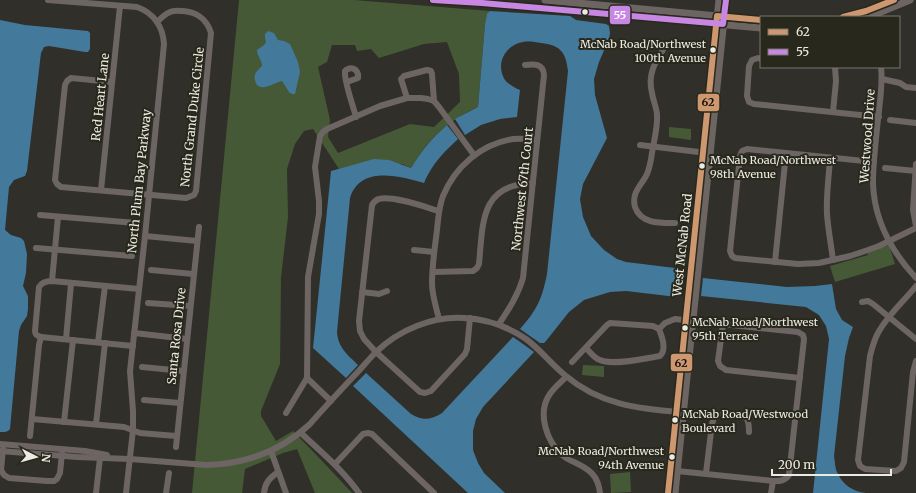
<svg xmlns="http://www.w3.org/2000/svg" width="916" height="493" viewBox="0 0 916 493" font-family="Merriweather,serif">
<style>
.green{fill:#465936;fill-rule:evenodd}
.water{fill:#43799b}
.lines{fill:none;stroke-linecap:round;stroke-linejoin:round}
.minor{stroke:#6d6563;stroke-width:6}
.major{stroke:#6d6562;stroke-width:7}
.bus-1-casing{stroke:#29281c;stroke-width:9}
.bus-2-casing{stroke:#29281c;stroke-width:9}
.bus-1{stroke:#cd976f;stroke-width:6}
.bus-2{stroke:#c787e3;stroke-width:6}
.bus-dot{fill:#ecebe3;stroke:#29281c;stroke-width:1.5}
.labels{text-anchor:middle;dominant-baseline:central;stroke-width:4;stroke-linejoin:round;paint-order:stroke}
.bus-label{font-size:11px;fill:#ecebe3;stroke:#29281c;text-anchor:start}
.street-label{font-size:12px;fill:#ecebe3;stroke:#29281c}
.line-badge{stroke:#29281c;stroke-width:1.5}
.badge-label{font-size:11px;text-anchor:middle;font-weight:bold;fill:#fff}
.pale-badge-label{font-size:11px;text-anchor:middle;font-weight:bold;fill:#111}
</style>
<rect width="100%" height="100%" fill="#302f29"/>
<g class="green">
<path d="M239 0H354L490 11 487 15 485 24 478 107C446 122 429 138 411 168L402 164 361 163 339 169 313 129 304 131 295 144 287 169 288 217 281 278 280 364 261 411V416L276 441 293 431 325 464 352 493H315L297 449 283 453 245 469 242 493H192ZM447 42 459 74 460 102 434 127 410 124 338 153 328 137 330 120 318 67 327 62 332 45H355L357 51 371 49 379 58 424 44Z"/>
<polygon points="669,127 691,129 691,140 669,137"/>
<polygon points="889,245 895,264 835,282 830,266 868,255 867,252"/>
<polygon points="583,365 604,366 604,377 582,375"/>
<polygon points="630,472 631,492 611,493 610,474"/>
</g>
<g class="water">
<path d="M490 11 570 16 576 20 606 24 609 26 610 33 609 39 599 62 594 79 595 95 607 138 583 184 580 199 583 217 591 236 604 250 617 259 626 262 675 268 682 271 683 274 682 294 677 297 626 291 610 292 584 300 569 312 546 341 544 343H540L520 329C537 310 542 299 547 274L568 71C566 52 560 45 541 43 535 42 529 41 523 42 505 45 495 64 505 80 508 84 515 88 520 90L517 117 500 119 481 125 465 135 455 119 478 107 485 24 487 14Z"/>
<polygon points="0,20 25,25 88,31 90,33 90,49 88,52 85,52 49,46 44,47 41,53 27,171 25,176 14,180 9,187 5,230 11,235 21,238 24,241 27,254 26,273 23,286 28,296 28,309 27,316 21,325 19,331 10,429 8,431 5,432 0,432"/>
<path d="M268 31 274 33 278 40 284 41 290 44 298 62 300 72 295 94H292L289 92 282 81C275 82 258 95 255 80 253 74 258 70 262 66 262 60 257 56 257 50L264 45 266 42 265 38V34Z"/>
<path d="M447 125 458 139C442 154 433 163 424 183 400 176 360 165 350 198L337 332C338 348 348 355 358 365L346 378 313 348 331 171 374 159 389 160 411 168C422 150 431 139 447 125Z"/>
<path d="M703 278 787 287 815 286 832 284 836 309 842 320 853 327 849 338 845 356 834 456C835 461 835 468 837 472 842 484 853 492 866 493H813L829 339 826 326 819 315 806 307 701 296Z"/>
<path d="M513 337 523 344 534 352 483 407 476 419 473 431V450L478 463 484 473 505 493H468L353 386 366 373 411 414C422 421 431 420 442 413Z"/>
</g>
<g class="lines">
<g class="minor">
<path d="M48 0 137 7C154 13 163 27 164 44L145 236 130 371 133 411V430L126 493"/>
<path d="M666 45C656 61 647 73 652 93 653 100 656 106 657 114 658 127 654 140 652 153 651 160 650 167 647 174 642 185 631 192 635 207 641 224 660 223 675 223"/>
<polyline points="761,59 758,58 752,60 749,66 747,96 749,102 754,104 879,117"/>
<path d="M881 67C883 84 880 101 878 119 876 140 873 161 873 183 874 220 891 251 916 278"/>
<polyline points="882,79 900,83 906,87 916,88"/>
<path d="M112 82 71 78 67 81 65 85 55 180 57 184 61 187 186 198 194 195 196 191 211 33C207 19 196 12 183 11 179 11 174 10 170 12 165 14 161 18 157 22"/>
<path d="M347 82 358 78V74C356 68 350 66 345 71 344 82 353 105 356 117"/>
<polyline points="407,98 402,82 401,79 404,76 427,70 431,71 432,74 434,101"/>
<polyline points="833,112 836,81 835,67"/>
<polyline points="890,120 916,123"/>
<polyline points="640,145 707,153"/>
<path d="M830 158C829 176 826 195 827 214 828 229 831 244 833 260"/>
<polyline points="874,162 747,149 742,151 740,156 730,251 732,256 735,258 798,264 819,263 850,256 865,251 879,246 916,228"/>
<polyline points="916,164 913,210 916,226"/>
<polyline points="885,168 916,171"/>
<polyline points="101,190 120,6"/>
<path d="M439 211C425 207 392 195 379 199 375 200 374 202 372 205L359 321 360 331 364 339 376 352 420 392 425 393 431 391 465 354 467 349 470 318"/>
<polyline points="40,215 136,223"/>
<polyline points="145,236 197,241"/>
<polyline points="36,248 132,256"/>
<polyline points="414,250 434,252"/>
<polyline points="775,262 786,153"/>
<polyline points="151,270 193,274"/>
<path d="M433 272 473 271 477 268 479 264C483 223 480 184 533 183"/>
<polyline points="52,281 58,217"/>
<path d="M916 286C904 301 887 316 878 333 874 340 872 348 870 356L858 460 860 466 865 469 896 471 901 468 904 462 913 372 916 361"/>
<polyline points="362,292 379,294 387,291"/>
<polyline points="862,302 868,301 873,304 916,339"/>
<polyline points="148,303 190,306"/>
<path d="M439 319C436 307 432 295 432 283 432 268 434 253 436 238 438 224 438 209 443 196 455 167 481 144 513 139 521 138 529 139 537 140"/>
<path d="M499 324C509 309 518 295 523 278L544 75C543 63 534 64 525 65"/>
<polyline points="723,324 718,361 720,366 726,370 800,378"/>
<path d="M659 329 665 323 675 319 798 332 803 335 804 339 789 475C785 481 780 481 773 481L677 471"/>
<polyline points="134,333 187,339"/>
<polyline points="66,339 71,284"/>
<polyline points="98,342 105,286"/>
<path d="M133 346 41 337C37 336 35 335 35 331L39 287C42 282 46 281 52 281L139 289"/>
<path d="M572 362 607 325 610 323 653 326 659 329C662 337 667 349 660 356 647 358 612 366 600 360 594 358 590 352 586 348"/>
<polyline points="142,367 183,371"/>
<path d="M566 377C560 383 552 389 548 397 538 415 547 441 561 454 564 457 569 460 574 462 589 469 598 475 600 493"/>
<polyline points="307,378 331,401"/>
<polyline points="144,400 180,403"/>
<polyline points="286,413 307,378 308,277 319,214 319,201 315,167 320,136 323,132 327,129 380,106 407,98 421,98 428,99 434,101 439,107 474,155"/>
<polyline points="32,419 124,427 140,433 176,436"/>
<polyline points="64,422 73,340"/>
<polyline points="96,424 105,343"/>
<path d="M301 433C321 452 343 470 359 493"/>
<polyline points="30,436 39,345 41,337"/>
<polyline points="0,444 85,451 107,455"/>
<polyline points="176,447 199,227"/>
<polyline points="3,449 1,470 4,475 9,478 47,481 54,481 57,479 60,473 62,453"/>
<path d="M0 451 77 457 130 459 206 465C246 464 281 451 310 424 324 408 339 392 353 377 361 369 368 360 376 352 399 330 432 316 464 318 486 319 507 326 526 339 541 350 552 365 566 376 599 404 638 409 680 412"/>
<polyline points="271,451 286,493"/>
<polyline points="335,464 363,434 368,433 372,434 434,493"/>
<path d="M706 473 712 424C713 421 713 418 716 416 721 413 743 415 747 419 749 423 749 428 749 432"/>
<polyline points="96,493 100,458"/>
<polyline points="166,493 169,473"/>
<path d="M264 493C265 482 270 478 278 472"/>
<polyline points="771,493 773,481"/>
</g>
<g class="major">
<polyline points="433,0 482,3 761,28"/>
<polyline points="545,0 761,20"/>
<polyline points="843,17 866,11 894,0"/>
<polyline points="869,17 910,0"/>
<polyline points="668,493 719,0"/>
<polyline points="675,493 726,0"/>
</g>
<defs>
<g id="bus-1">
<polyline points="843,17 866,11 894,0"/>
<polyline points="668,493 717,16 761,20"/>
</g>
<polyline id="bus-2" points="433,0 482,3 723,24 726,0"/>
</defs>
<use href="#bus-1" class="bus-1-casing"/>
<use href="#bus-2" class="bus-2-casing"/>
<use href="#bus-1" class="bus-1"/>
<use href="#bus-2" class="bus-2"/>
</g>
<g class="bus-dot">
<circle cx="585" cy="12" r="3.5"/>
<circle cx="713" cy="50" r="3.5"/>
<circle cx="702" cy="166" r="3.5"/>
<circle cx="685" cy="328" r="3.5"/>
<circle cx="675" cy="420" r="3.5"/>
<circle cx="672" cy="457" r="3.5"/>
</g>
<g class="labels">
<g class="bus-label">
<text x="706" y="44" text-anchor="end">McNab Road/Northwest<tspan x="706" dy="14">100th Avenue</tspan></text>
<text x="710" y="160">McNab Road/Northwest<tspan x="710" dy="14">98th Avenue</tspan></text>
<text x="692" y="322">McNab Road/Northwest<tspan x="692" dy="14">95th Terrace</tspan></text>
<text x="682" y="414">McNab Road/Westwood<tspan x="682" dy="14">Boulevard</tspan></text>
<text x="664" y="451" text-anchor="end">McNab Road/Northwest<tspan x="664" dy="14">94th Avenue</tspan></text>
</g>
<g class="street-label">
<text transform="translate(100 97) rotate(-84)">Red Heart Lane</text>
<text transform="translate(192 117) rotate(-84)">North Grand Duke Circle</text>
<text transform="translate(867 136) rotate(-86)">Westwood Drive</text>
<text transform="translate(139 181) rotate(-84)">North Plum Bay Parkway</text>
<text transform="translate(522 189) rotate(-84)">Northwest 67th Court</text>
<text transform="translate(682 245) rotate(-84)">West McNab Road</text>
<text transform="translate(176 336) rotate(-84)">Santa Rosa Drive</text>
</g>
</g>
<g class="line-badge">
<rect x="609" y="5" width="22" height="20" rx="4" fill="#c787e3"/>
<rect x="697" y="93" width="23" height="19" rx="4" fill="#cd976f"/>
<rect x="670" y="353" width="23" height="19" rx="4" fill="#cd976f"/>
</g>
<g class="badge-label">
<text x="620" y="19">55</text>
</g>
<g class="pale-badge-label">
<text x="708" y="106">62</text>
<text x="681" y="367">62</text>
</g>
<rect x="760" y="16" width="140" height="52" fill="#29281c" stroke="#77766c"/>
<rect x="768" y="29" width="20" height="6" fill="#cd976f" stroke="#77766c"/>
<text x="796" y="36" font-size="12" fill="#ecebe3">62</text>
<rect x="768" y="49" width="20" height="6" fill="#c787e3" stroke="#77766c"/>
<text x="796" y="56" font-size="12" fill="#ecebe3">55</text>
<g transform="translate(36 457) rotate(96)" stroke="#29281c" stroke-width="3" paint-order="stroke">
<path d="M0-3L7 15L0 10L-7 15Z" fill="#ecebe3"/>
<text y="-6" font-size="11" font-weight="bold" text-anchor="middle" fill="#ecebe3">N</text>
</g>
<path d="M772 469v6h119v-6" fill="none" stroke="#ecebe3" stroke-width="2"/>
<text x="778" y="469" font-size="12" fill="#ecebe3" stroke="#29281c" stroke-width="3" paint-order="stroke">200 m</text>
</svg>
